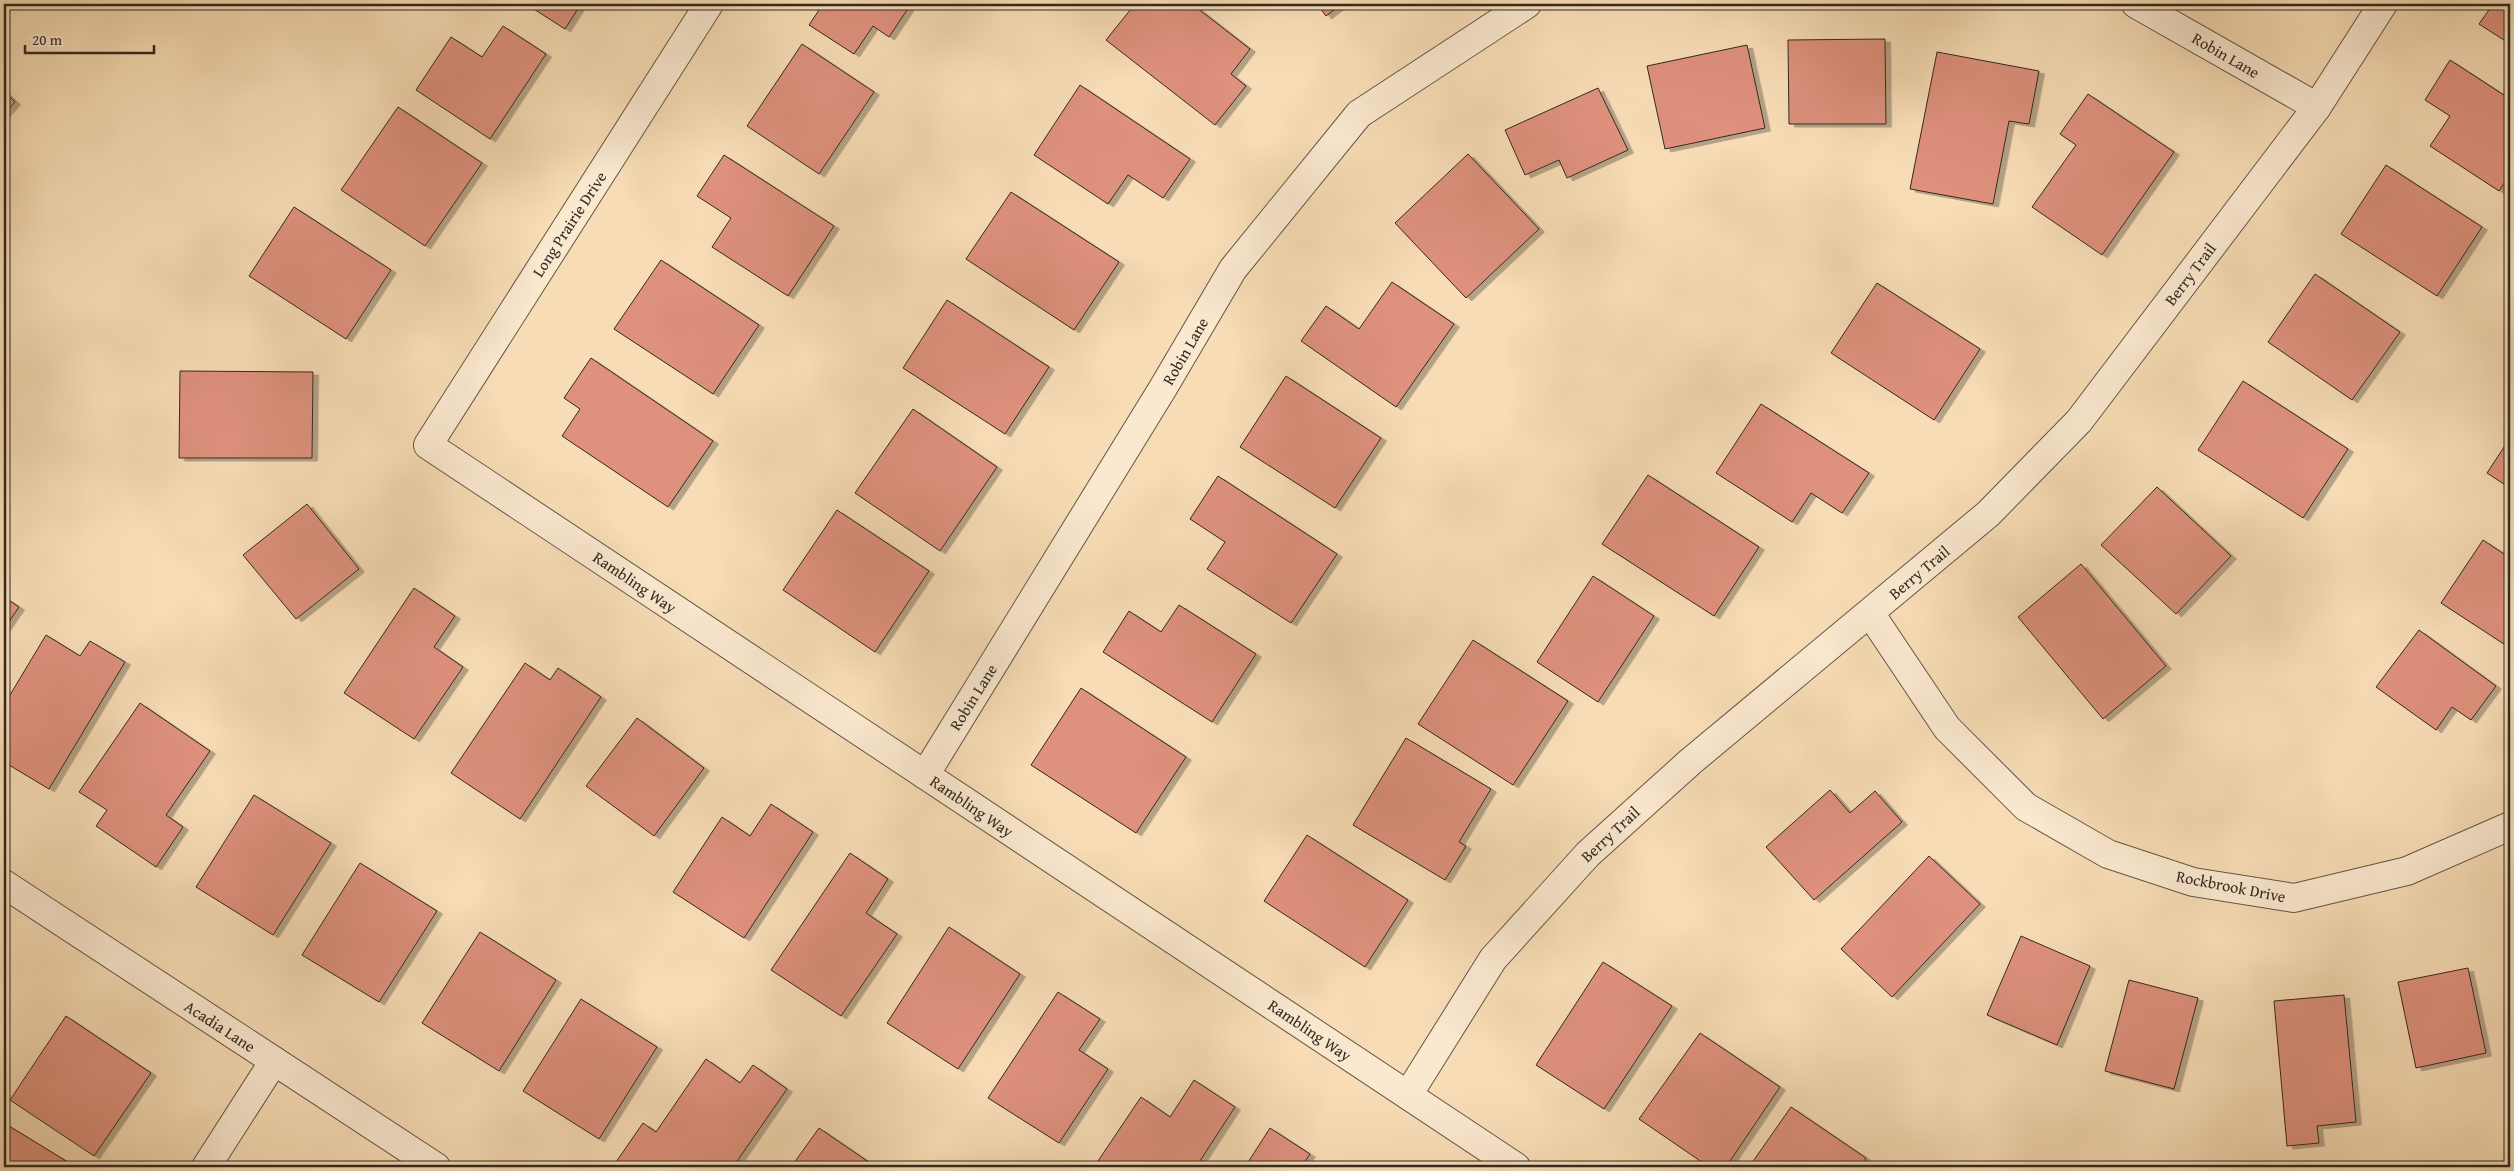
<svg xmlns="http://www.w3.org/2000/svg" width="2514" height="1171" viewBox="0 0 2514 1171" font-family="'Gentium Book Plus',serif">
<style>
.building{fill:#de917d;stroke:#322921;filter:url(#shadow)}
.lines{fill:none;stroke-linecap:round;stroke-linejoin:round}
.minor-casing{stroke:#635646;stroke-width:30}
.minor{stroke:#fae8cf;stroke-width:28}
.labels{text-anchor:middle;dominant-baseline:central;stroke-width:4.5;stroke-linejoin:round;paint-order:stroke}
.street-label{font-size:16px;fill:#322921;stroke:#fae8cf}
</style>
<defs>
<filter id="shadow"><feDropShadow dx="5.5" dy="3" stdDeviation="0" flood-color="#0004"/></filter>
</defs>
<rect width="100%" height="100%" fill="#f7dcb5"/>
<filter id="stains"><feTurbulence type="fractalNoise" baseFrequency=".004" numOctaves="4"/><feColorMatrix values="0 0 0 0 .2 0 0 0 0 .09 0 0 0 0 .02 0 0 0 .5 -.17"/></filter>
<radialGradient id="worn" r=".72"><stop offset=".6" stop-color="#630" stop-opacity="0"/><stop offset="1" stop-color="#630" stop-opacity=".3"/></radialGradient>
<g class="building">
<polygon points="526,4 581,4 565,29"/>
<polygon points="823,4 911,4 889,37 873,26 854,54 809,25"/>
<polygon points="1135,4 1192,4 1250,49 1231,74 1246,86 1215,125 1106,40"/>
<polygon points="1317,4 1342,4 1326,16"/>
<polygon points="2493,4 2510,4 2510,44 2479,24"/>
<polygon points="503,26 546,54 490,139 416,90 451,37 482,57"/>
<polygon points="1885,39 1886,124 1789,124 1788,40"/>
<polygon points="802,44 874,92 819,174 747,126"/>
<polygon points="1747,45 1765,128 1665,149 1647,66"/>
<polygon points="1937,52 2039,71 2029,124 2009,121 1993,204 1910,189"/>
<polygon points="2450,60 2510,99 2510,174 2499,191 2430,146 2450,116 2425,100"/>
<polygon points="1080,85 1190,159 1163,198 1128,175 1108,204 1034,155"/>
<polygon points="1598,88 1628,150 1567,178 1559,160 1525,175 1505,130"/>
<polygon points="4,91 15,102 4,114"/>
<polygon points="2088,94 2174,152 2102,255 2032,207 2076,145 2060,134"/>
<polygon points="398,107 482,163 425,246 341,190"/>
<polygon points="1468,154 1539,229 1466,298 1395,223"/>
<polygon points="724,155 834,226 788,296 712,247 731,218 697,196"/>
<polygon points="2386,165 2482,227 2437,296 2341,234"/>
<polygon points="1011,192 1119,262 1074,330 966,259"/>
<polygon points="294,207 391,270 346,339 249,276"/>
<polygon points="661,260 759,325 713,394 614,329"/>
<polygon points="2315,274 2400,332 2352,400 2268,342"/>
<polygon points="1392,282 1454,324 1396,407 1301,341 1326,306 1359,329"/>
<polygon points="1877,283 1980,349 1934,420 1831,353"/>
<polygon points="947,300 1049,367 1005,434 903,368"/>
<polygon points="591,358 713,441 668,507 562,436 580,409 564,398"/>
<polygon points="180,371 313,372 312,458 179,458"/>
<polygon points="1286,376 1381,438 1335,508 1240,447"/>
<polygon points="2243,381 2348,449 2303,518 2198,450"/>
<polygon points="1761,404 1869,473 1842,513 1811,493 1792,522 1716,473"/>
<polygon points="913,409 997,467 940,551 855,493"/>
<polygon points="2510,438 2510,488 2487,473"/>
<polygon points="1648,475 1759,547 1714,616 1602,544"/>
<polygon points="1218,476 1337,554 1291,623 1207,569 1225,542 1190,519"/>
<polygon points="2157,487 2231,556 2176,614 2101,545"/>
<polygon points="307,504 359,569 296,619 243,555"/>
<polygon points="837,510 929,571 875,652 783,590"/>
<polygon points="2483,540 2510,558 2510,648 2441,603"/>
<polygon points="2081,564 2166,666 2103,719 2018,617"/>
<polygon points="1593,576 1654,616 1598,702 1537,662"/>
<polygon points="414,588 455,616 434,647 463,667 414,739 344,693"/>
<polygon points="4,597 19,607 4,629"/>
<polygon points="1179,605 1256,654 1212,722 1103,652 1129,611 1161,632"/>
<polygon points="2419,630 2496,686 2471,720 2452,707 2436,730 2376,687"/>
<polygon points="46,635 80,656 90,641 125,662 49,789 4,762 4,705"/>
<polygon points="1473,640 1568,701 1513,785 1418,724"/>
<polygon points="525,663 550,680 558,668 601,697 520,819 451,773"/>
<polygon points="1081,688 1186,757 1136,833 1031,765"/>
<polygon points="140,703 210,751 166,815 183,827 156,867 96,826 107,810 79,792"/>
<polygon points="637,718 704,768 654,836 586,786"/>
<polygon points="1406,738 1491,789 1459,842 1466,846 1445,880 1353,825"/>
<polygon points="1830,790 1850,813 1875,791 1902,822 1814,900 1766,847"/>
<polygon points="254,795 331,843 273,935 196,887"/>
<polygon points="771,804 813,832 744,938 673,892 722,817 750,836"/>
<polygon points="1307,835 1408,900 1365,967 1264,901"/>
<polygon points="850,853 888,879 866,913 897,934 841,1016 771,970"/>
<polygon points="1929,856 1980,904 1892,997 1841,949"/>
<polygon points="360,863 437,911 379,1002 302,955"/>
<polygon points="949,927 1020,974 958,1069 887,1023"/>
<polygon points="480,932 556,980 499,1071 422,1023"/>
<polygon points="2021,936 2090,966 2057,1045 1987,1015"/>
<polygon points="1603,962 1672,1006 1604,1109 1536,1065"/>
<polygon points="2468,968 2486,1053 2416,1068 2398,982"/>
<polygon points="2129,980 2198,998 2174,1089 2105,1071"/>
<polygon points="1058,992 1100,1019 1079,1050 1108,1069 1059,1143 988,1098"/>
<polygon points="2344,995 2356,1122 2317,1126 2319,1143 2287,1146 2274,1001"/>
<polygon points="581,999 657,1047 599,1139 523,1091"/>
<polygon points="66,1016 151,1073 94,1156 10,1100"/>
<polygon points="1700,1033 1780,1087 1726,1167 1709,1167 1639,1119"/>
<polygon points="706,1059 740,1083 753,1065 787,1089 733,1167 623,1167 616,1162 643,1123 656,1132"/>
<polygon points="1194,1080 1235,1107 1196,1167 1094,1167 1141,1097 1170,1117"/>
<polygon points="1791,1107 1866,1158 1860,1167 1749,1167"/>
<polygon points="4,1123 76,1167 4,1167"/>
<polygon points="819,1128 876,1167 791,1167"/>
<polygon points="1270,1128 1310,1154 1301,1167 1245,1167"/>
</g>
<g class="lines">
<defs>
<g id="minor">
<polyline points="709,4 428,445 1516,1167"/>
<polyline points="2136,4 2317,107"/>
<polyline points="1870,613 1947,728 2026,807 2108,854 2193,882 2294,898 2407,871 2510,826"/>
<polyline points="925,775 1163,388 1233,269 1359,114 1527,4"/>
<polyline points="4,884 436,1167"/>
<polyline points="1408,1095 1493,959 1588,854 1690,762 1988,514 2079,421 2317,107 2383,4"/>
<polyline points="206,1167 274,1061"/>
</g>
</defs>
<use href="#minor" class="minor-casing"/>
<use href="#minor" class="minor"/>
</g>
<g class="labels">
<g class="street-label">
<text transform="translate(2226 55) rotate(30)">Robin Lane</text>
<text transform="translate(569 224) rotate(-57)">Long Prairie Drive</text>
<text transform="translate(2190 274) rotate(-53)">Berry Trail</text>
<text transform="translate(1185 351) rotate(-60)">Robin Lane</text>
<text transform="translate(1919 572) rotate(-40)">Berry Trail</text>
<text transform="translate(635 582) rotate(34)">Rambling Way</text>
<text transform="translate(973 697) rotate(-58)">Robin Lane</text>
<text transform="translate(972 806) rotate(34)">Rambling Way</text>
<text transform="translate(1610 834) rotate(-43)">Berry Trail</text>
<text transform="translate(2231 886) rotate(11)">Rockbrook Drive</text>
<text transform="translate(220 1026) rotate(33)">Acadia Lane</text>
<text transform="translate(1310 1030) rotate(34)">Rambling Way</text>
</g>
</g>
<rect width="2514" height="1171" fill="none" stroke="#f7dcb5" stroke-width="20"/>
<rect x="5" y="5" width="2504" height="1161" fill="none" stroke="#322921" stroke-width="2.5"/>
<rect x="10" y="10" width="2494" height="1151" fill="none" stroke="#322921"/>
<path d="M25 45v8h129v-8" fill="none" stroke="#322921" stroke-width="2.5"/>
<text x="32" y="45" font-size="15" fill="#322921" stroke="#fae8cf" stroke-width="4" paint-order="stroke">20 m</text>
<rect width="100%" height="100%" filter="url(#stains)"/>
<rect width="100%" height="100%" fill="url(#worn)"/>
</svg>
